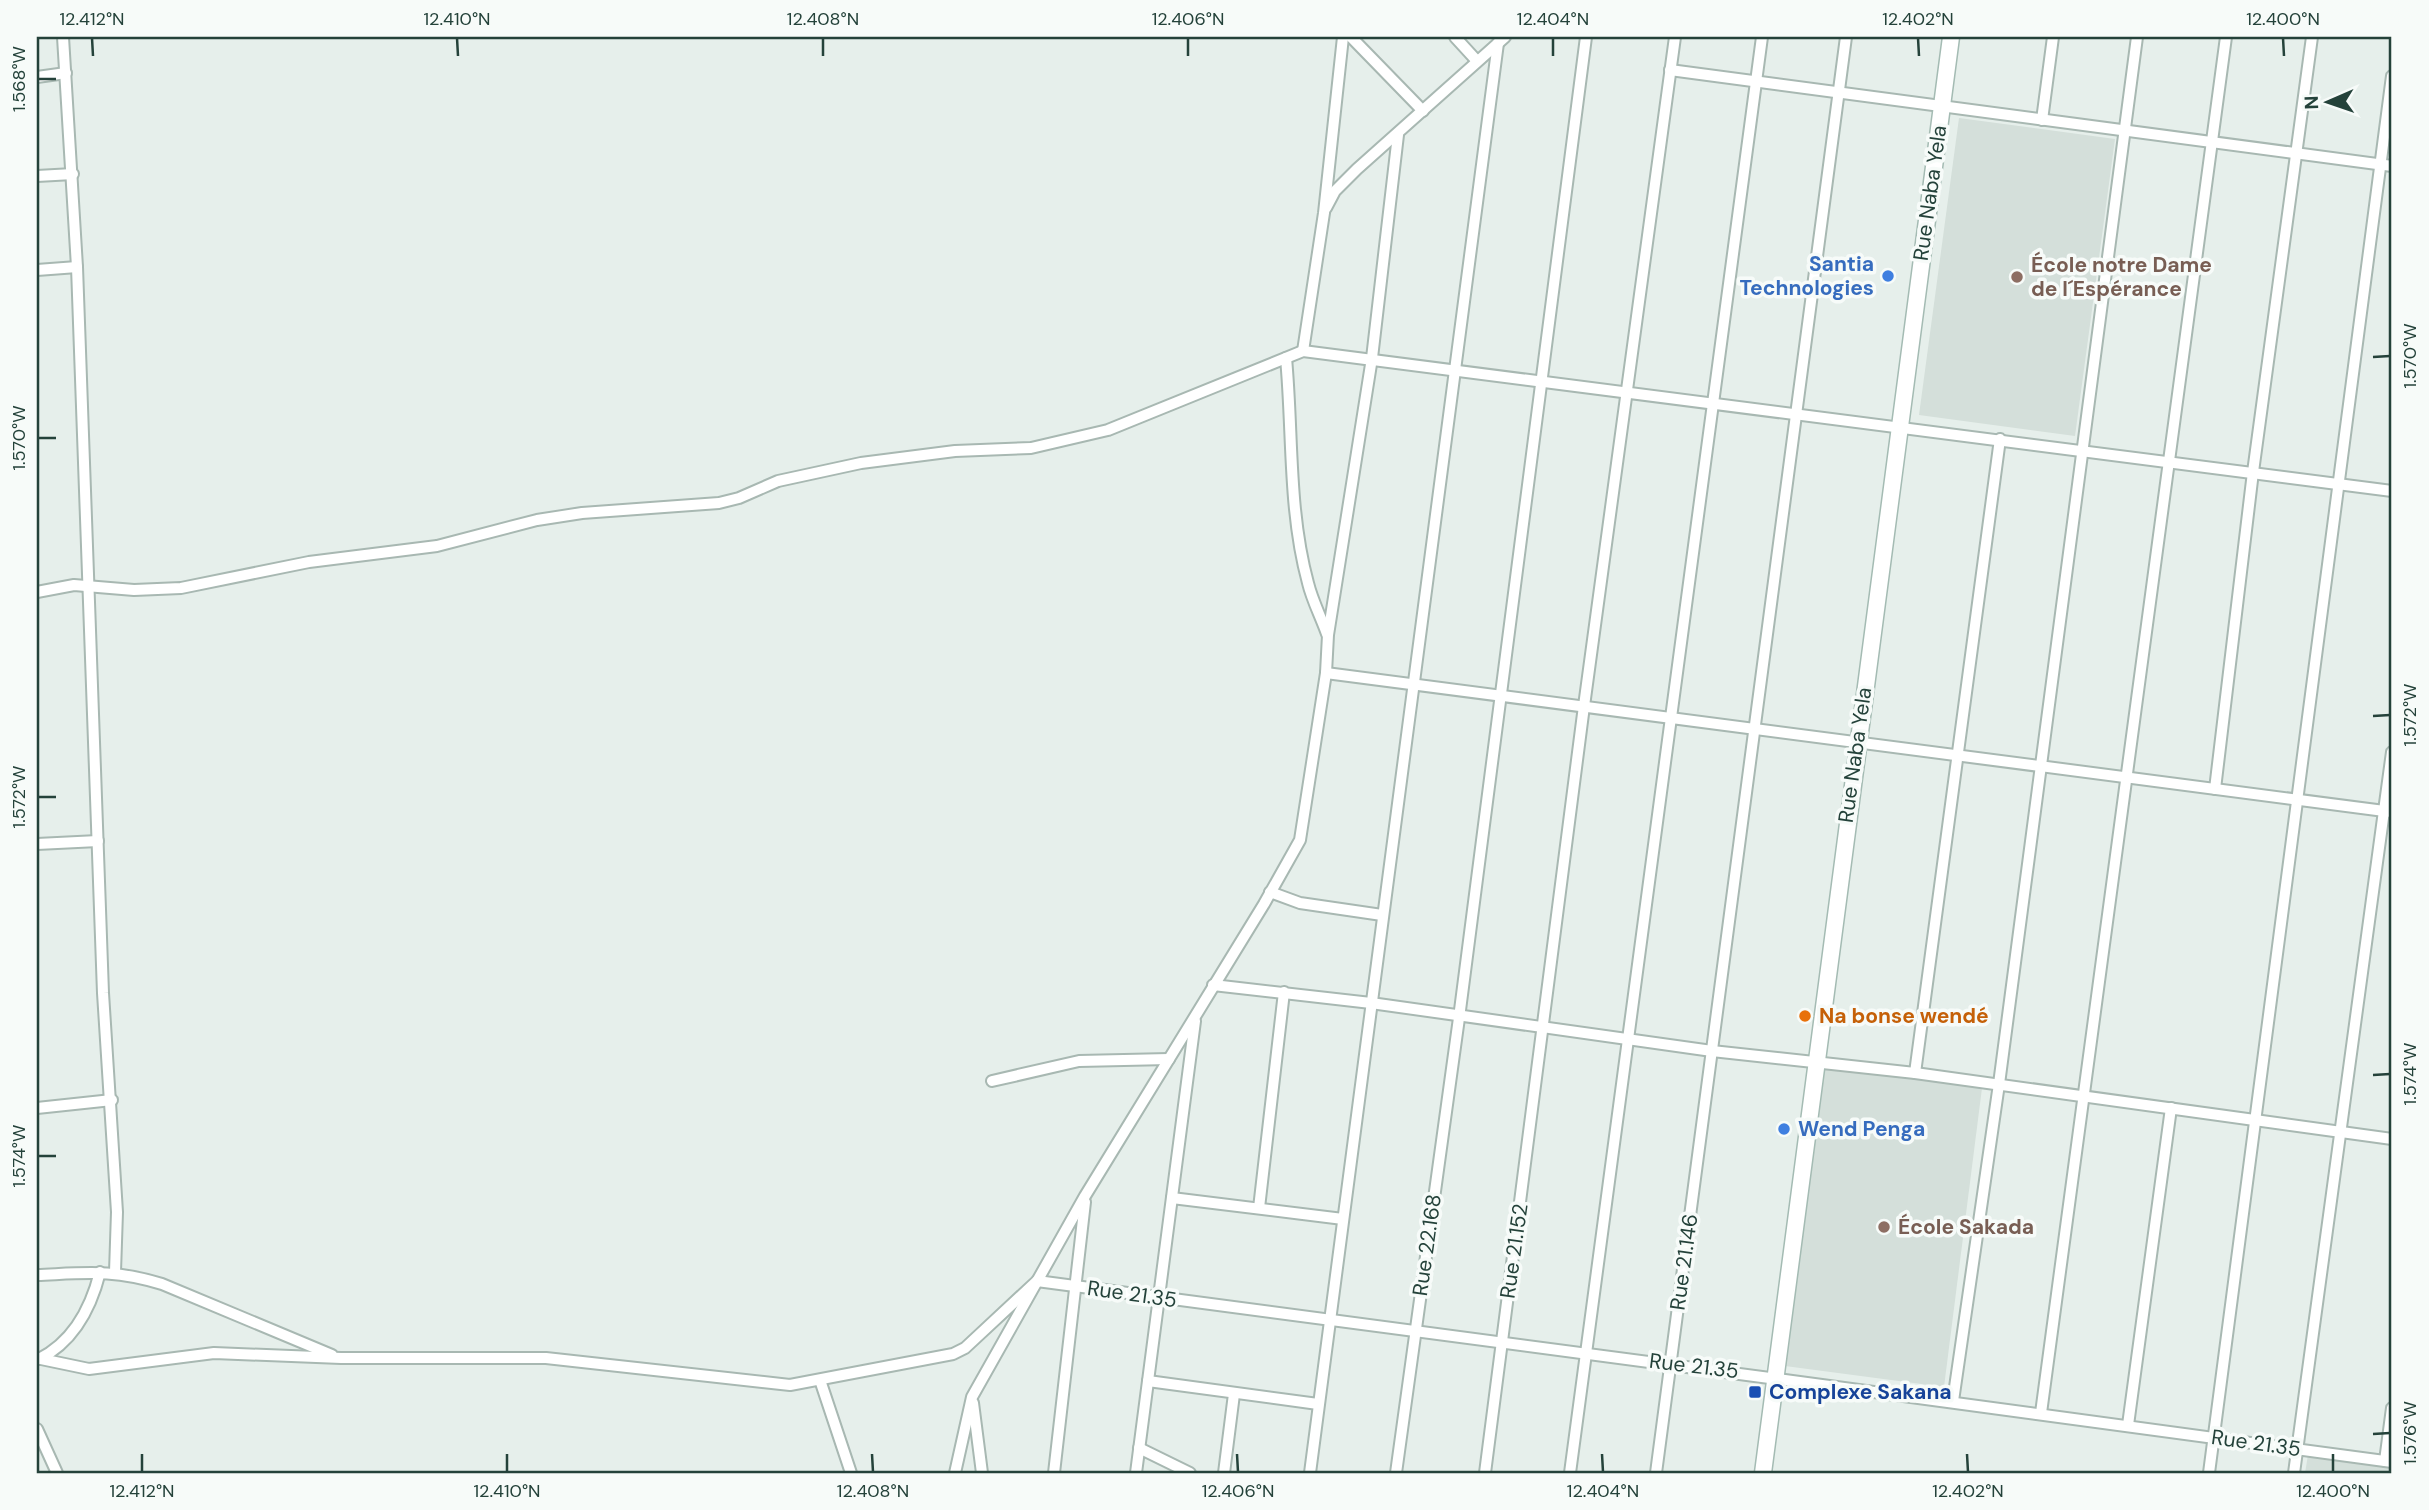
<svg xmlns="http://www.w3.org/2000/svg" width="2429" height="1510" viewBox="0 0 2429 1510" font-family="'DM Sans',sans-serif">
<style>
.built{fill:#d4dfda}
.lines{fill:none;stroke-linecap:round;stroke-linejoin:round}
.street-casing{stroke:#a8b8b2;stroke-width:14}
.secondary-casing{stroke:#a4bbb3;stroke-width:19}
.street{stroke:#fff;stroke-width:10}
.secondary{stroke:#fff;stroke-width:16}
.ticks{fill:none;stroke:#24423a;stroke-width:2.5}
.shop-dot{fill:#3f7fe0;stroke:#f7fbf9;stroke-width:2.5}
.education-dot{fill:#8d6e63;stroke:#f7fbf9;stroke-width:2.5}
.food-dot{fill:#e8710a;stroke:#f7fbf9;stroke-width:2.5}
.transit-dot{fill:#1a4fb4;stroke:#f7fbf9;stroke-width:2.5}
.labels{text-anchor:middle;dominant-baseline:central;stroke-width:7;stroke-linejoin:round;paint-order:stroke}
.street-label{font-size:21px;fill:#24423a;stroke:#f7fbf9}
.shop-label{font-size:21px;font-weight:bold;fill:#366cbe;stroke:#f7fbf9;text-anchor:end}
.education-label{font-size:21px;font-weight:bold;fill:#785e54;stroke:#f7fbf9;text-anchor:start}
.food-label{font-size:21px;font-weight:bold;fill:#c56008;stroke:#f7fbf9;text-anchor:start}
.transit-label{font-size:21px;font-weight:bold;fill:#164399;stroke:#f7fbf9;text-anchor:start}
.neatline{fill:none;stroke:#24423a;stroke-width:2.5}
.ticks-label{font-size:18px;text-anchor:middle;fill:#24423a}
</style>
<rect width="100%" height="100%" fill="#e6efeb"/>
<g class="built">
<polygon points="1959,118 2115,139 2075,436 1919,415"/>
<polygon points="1823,1067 1982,1088 1944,1387 1785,1366"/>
<polygon points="2308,1455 2392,1466 2392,1473 2305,1473"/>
</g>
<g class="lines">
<defs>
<g id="street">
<polyline points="63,37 77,267 103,993 117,1212 115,1272"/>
<polyline points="1351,37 1423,111"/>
<polyline points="1455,37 1477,61"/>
<polyline points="1670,70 2392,166"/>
<polyline points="37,77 66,73"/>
<polyline points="2042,120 2053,37"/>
<polyline points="37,176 73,174"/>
<polyline points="1326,208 1335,191 1357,169 1505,37"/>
<polyline points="37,270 77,267"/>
<polyline points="1303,351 1324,213 1343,37"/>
<path d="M1286 358C1293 433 1288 510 1308 583 1312 600 1321 617 1327 634"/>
<polyline points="37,592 74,585 134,590 181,588 309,562 437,546 537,520 582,513 719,503 739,498 778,481 861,463 955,451 1031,448 1108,430 1303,351 2392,491"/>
<polyline points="1326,673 2392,812"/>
<polyline points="2215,789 2253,472 2312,37"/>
<polyline points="37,844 98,841"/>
<polyline points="1270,892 1300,903 1382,915"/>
<polyline points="1213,985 1371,1003 1712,1051 1915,1073 2392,1139"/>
<polyline points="1915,1073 2000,439"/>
<polyline points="992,1081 1079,1061 1169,1059"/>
<polyline points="37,1108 112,1100"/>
<polyline points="1172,1198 1343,1219"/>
<polyline points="1259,1208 1284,992"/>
<path d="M37 1275C86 1273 113 1269 162 1284L332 1355"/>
<path d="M39 1359C73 1342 91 1308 100 1272"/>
<path d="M41 1359 89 1369 214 1353 341 1358H546L790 1385 953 1354 965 1348 1037 1281C1488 1342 1941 1399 2392 1462"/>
<polyline points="820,1380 851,1473"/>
<polyline points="1148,1381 1318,1404"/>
<polyline points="1953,1401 1999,1084 2137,37"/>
<polyline points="973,1403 982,1473"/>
<polyline points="2041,1413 2226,37"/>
<polyline points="2128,1425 2171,1108"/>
<polyline points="37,1429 57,1473"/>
<polyline points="1139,1448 1190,1473"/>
<polyline points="2385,1461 2392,1408"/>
<polyline points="955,1473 972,1397 1085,1196 1264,904 1300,840 1326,673 1328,635 1372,358 1398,135"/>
<polyline points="1054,1473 1085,1202"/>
<polyline points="1136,1473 1195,1021"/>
<polyline points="1224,1473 1234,1394"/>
<polyline points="1310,1473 1498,43"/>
<polyline points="1396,1473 1459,1018 1586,37"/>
<polyline points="1485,1473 1584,706 1675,37"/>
<polyline points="1570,1473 1762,37"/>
<polyline points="1656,1473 1846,37"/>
<polyline points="2209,1473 2392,76"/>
<polyline points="2294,1473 2392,752"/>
</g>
<polyline id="secondary" points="1763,1473 1951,37"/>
</defs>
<use href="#street" class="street-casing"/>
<use href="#secondary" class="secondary-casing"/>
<use href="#street" class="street"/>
<use href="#secondary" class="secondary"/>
</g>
<path class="ticks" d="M92 38 93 56M457 38 458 56M823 38V56M1188 38V56M1553 38V56M1918 38 1919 56M2283 38 2284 56M38 79H56M2373 357 2390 356M38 438H56M2373 716 2390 715M38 797H56M2373 1075 2390 1074M38 1156H56M2373 1434 2390 1433M142 1454V1472M507 1454V1472M872 1454 873 1472M1237 1454 1238 1472M1602 1454 1603 1472M1967 1454 1968 1472M2333 1454V1472"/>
<g class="shop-dot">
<circle cx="1888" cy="276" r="7"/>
<circle cx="1784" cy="1129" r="7"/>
</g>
<g class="education-dot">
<circle cx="2017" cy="277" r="7"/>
<circle cx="1884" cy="1227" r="7"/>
</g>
<circle class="food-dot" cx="1805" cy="1016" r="7"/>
<rect class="transit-dot" x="1748" y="1385" width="14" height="14" rx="3.5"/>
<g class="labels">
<g class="street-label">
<text transform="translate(1930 193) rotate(-82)">Rue Naba Yela</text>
<text transform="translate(1855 755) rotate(-82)">Rue Naba Yela</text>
<text transform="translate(1427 1245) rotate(-82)">Rue 22.168</text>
<text transform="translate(1514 1251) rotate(-82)">Rue 21.152</text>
<text transform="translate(1684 1262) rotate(-82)">Rue 21.146</text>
<text transform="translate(1132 1294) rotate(8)">Rue 21.35</text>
<text transform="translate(1694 1366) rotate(7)">Rue 21.35</text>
<text transform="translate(2256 1443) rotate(8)">Rue 21.35</text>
</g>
<g class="shop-label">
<text x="1874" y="264">Santia<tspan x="1874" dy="24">Technologies</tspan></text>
<text x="1798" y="1129" text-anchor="start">Wend Penga</text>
</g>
<g class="education-label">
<text x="2031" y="265">École notre Dame<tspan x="2031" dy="24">de l´Espérance</tspan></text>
<text x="1898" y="1227">École Sakada</text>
</g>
<g class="food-label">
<text x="1819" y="1016">Na bonse wendé</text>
</g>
<g class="transit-label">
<text x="1769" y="1392">Complexe Sakana</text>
</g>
</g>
<rect width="2429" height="1510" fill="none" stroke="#f7fbf9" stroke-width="77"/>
<g transform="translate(2328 102) rotate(268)" stroke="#f7fbf9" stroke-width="5" paint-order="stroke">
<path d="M0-5L12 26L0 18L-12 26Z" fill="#24423a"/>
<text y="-10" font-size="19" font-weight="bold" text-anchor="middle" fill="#24423a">N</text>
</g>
<rect x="38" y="38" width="2352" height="1434" class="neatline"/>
<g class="ticks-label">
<text x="92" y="25">12.412°N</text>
<text x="457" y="25">12.410°N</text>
<text x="823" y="25">12.408°N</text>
<text x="1188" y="25">12.406°N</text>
<text x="1553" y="25">12.404°N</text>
<text x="1918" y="25">12.402°N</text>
<text x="2283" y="25">12.400°N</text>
<text transform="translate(19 79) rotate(-90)" y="6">1.568°W</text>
<text transform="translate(2410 356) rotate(-90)" y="6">1.570°W</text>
<text transform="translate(19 438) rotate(-90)" y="6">1.570°W</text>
<text transform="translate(2410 715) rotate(-90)" y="6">1.572°W</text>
<text transform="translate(19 797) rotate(-90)" y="6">1.572°W</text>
<text transform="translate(2410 1074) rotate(-90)" y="6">1.574°W</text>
<text transform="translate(19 1156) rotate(-90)" y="6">1.574°W</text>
<text transform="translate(2410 1433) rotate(-90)" y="6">1.576°W</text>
<text x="142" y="1497">12.412°N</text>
<text x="507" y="1497">12.410°N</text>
<text x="873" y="1497">12.408°N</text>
<text x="1238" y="1497">12.406°N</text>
<text x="1603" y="1497">12.404°N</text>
<text x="1968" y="1497">12.402°N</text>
<text x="2333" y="1497">12.400°N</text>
</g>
</svg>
